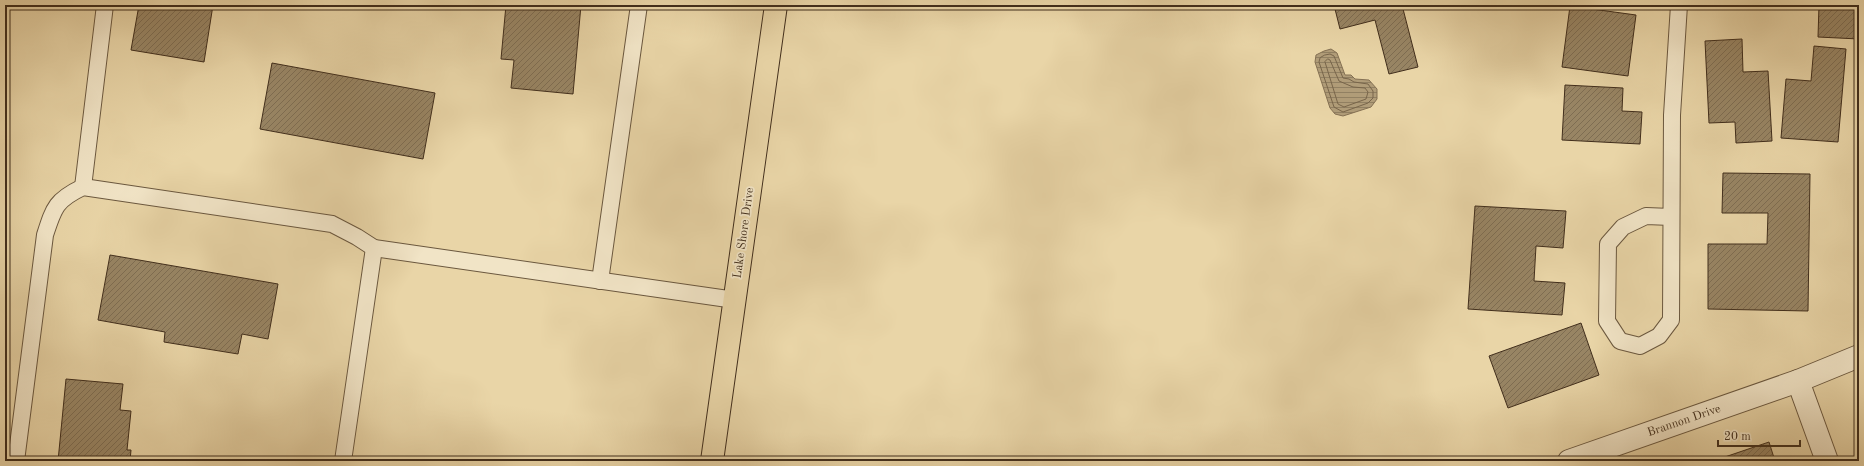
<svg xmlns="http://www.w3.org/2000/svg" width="1864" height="466" viewBox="0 0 1864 466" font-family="'Old Standard TT',serif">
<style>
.water{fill:url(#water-rules);stroke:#847053}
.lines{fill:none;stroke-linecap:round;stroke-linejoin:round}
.shore{stroke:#78654a;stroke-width:1}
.building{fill:url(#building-hatch);stroke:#412e1c}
.lane-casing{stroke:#6b583f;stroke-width:18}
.street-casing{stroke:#6b583f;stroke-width:24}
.primary-casing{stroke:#412e1c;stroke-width:24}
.lane{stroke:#f1e4c6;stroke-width:16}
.street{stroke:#f1e4c6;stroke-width:22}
.primary{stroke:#e9d5a7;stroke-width:22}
.labels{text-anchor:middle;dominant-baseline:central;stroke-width:3.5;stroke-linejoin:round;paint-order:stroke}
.street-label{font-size:12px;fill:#412e1c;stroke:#f1e4c6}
</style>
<defs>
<pattern id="water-rules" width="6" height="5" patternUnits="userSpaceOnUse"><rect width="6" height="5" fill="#b09c78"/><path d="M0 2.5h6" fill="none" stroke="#918062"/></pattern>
<pattern id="building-hatch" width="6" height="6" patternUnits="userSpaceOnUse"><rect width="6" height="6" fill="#988564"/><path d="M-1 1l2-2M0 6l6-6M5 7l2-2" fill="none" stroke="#7e6d52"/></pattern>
</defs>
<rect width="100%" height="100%" fill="#e9d5a7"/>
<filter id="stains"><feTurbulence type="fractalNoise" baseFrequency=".005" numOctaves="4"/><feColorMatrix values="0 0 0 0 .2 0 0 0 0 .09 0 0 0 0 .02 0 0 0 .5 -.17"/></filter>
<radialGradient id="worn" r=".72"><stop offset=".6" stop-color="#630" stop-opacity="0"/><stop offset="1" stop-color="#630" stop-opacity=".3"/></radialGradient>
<polygon class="water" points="1331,49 1337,53 1345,75 1351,75 1355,79 1369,80 1377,89 1377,99 1371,107 1343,116 1335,114 1330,108 1315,62 1316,55 1324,51"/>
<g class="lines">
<g class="shore">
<polygon points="1325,55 1330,54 1334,56 1343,78 1349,79 1354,82 1368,84 1373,91 1373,98 1368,103 1343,112 1334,107 1319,62 1320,58"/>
<polygon points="1328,59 1330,60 1339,81 1353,87 1365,88 1368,92 1366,99 1344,107 1338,104 1325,62"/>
</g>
</g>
<g class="building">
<polygon points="139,5 213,5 204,62 131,50"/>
<polygon points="506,5 581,5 573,94 511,88 514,60 501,59"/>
<polygon points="1334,5 1402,5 1418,67 1389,74 1375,20 1340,29"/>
<polygon points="1819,5 1859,5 1859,39 1818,37"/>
<polygon points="1570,6 1636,15 1628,76 1562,67"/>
<polygon points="1742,39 1743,72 1768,71 1772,141 1736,143 1735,122 1709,123 1705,41"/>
<polygon points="1814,46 1846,49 1838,142 1781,138 1786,79 1811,81"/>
<polygon points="272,63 435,93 423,159 260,129"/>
<polygon points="1565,85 1623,88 1622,111 1642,112 1640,144 1562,140"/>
<polygon points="1723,173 1810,174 1808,311 1708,309 1708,244 1767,244 1768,213 1722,213"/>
<polygon points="1475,206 1566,211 1563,248 1536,246 1534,281 1565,283 1562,315 1468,309"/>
<polygon points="110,255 278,284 268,339 242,334 238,354 164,342 165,332 98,320"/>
<polygon points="1581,323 1599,375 1508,408 1489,356"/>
<polygon points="66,379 123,384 120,410 131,411 127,450 131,450 130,461 58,461"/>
<polygon points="1769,442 1775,461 1713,461"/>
</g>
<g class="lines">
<defs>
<g id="lane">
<polyline points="83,187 105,5"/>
<polyline points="1671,217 1646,216 1623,227 1608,244 1607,321 1620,341 1640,346 1659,336 1671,320 1672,115 1679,5"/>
<polyline points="600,281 639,5"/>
<path d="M16 461 45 235C54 207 56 200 83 187L332 224 357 237 374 248 735 300"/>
<polyline points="343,461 374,248"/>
</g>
<g id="street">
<polyline points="1798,381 1827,461"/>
<polyline points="1569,461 1798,381 1859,356"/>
</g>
<polyline id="primary" points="712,461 776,5"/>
</defs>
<use href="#lane" class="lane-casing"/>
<use href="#street" class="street-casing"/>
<use href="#primary" class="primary-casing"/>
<use href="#lane" class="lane"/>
<use href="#street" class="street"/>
<use href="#primary" class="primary"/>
</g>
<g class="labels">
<g class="street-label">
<text transform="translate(744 233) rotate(-82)">Lake Shore Drive</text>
<text transform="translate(1684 421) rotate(-19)">Brannon Drive</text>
</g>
</g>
<rect width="1864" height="466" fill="none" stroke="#e9d5a7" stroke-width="20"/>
<rect x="6" y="6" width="1852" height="454" fill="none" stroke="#412e1c" stroke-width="2"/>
<rect x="10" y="10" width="1844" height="446" fill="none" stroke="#412e1c"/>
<path d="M1718 440v6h82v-6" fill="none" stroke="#412e1c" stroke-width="2"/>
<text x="1724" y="440" font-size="12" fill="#412e1c" stroke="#f1e4c6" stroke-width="3" paint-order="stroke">20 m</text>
<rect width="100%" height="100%" filter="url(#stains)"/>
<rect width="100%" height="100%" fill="url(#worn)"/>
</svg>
